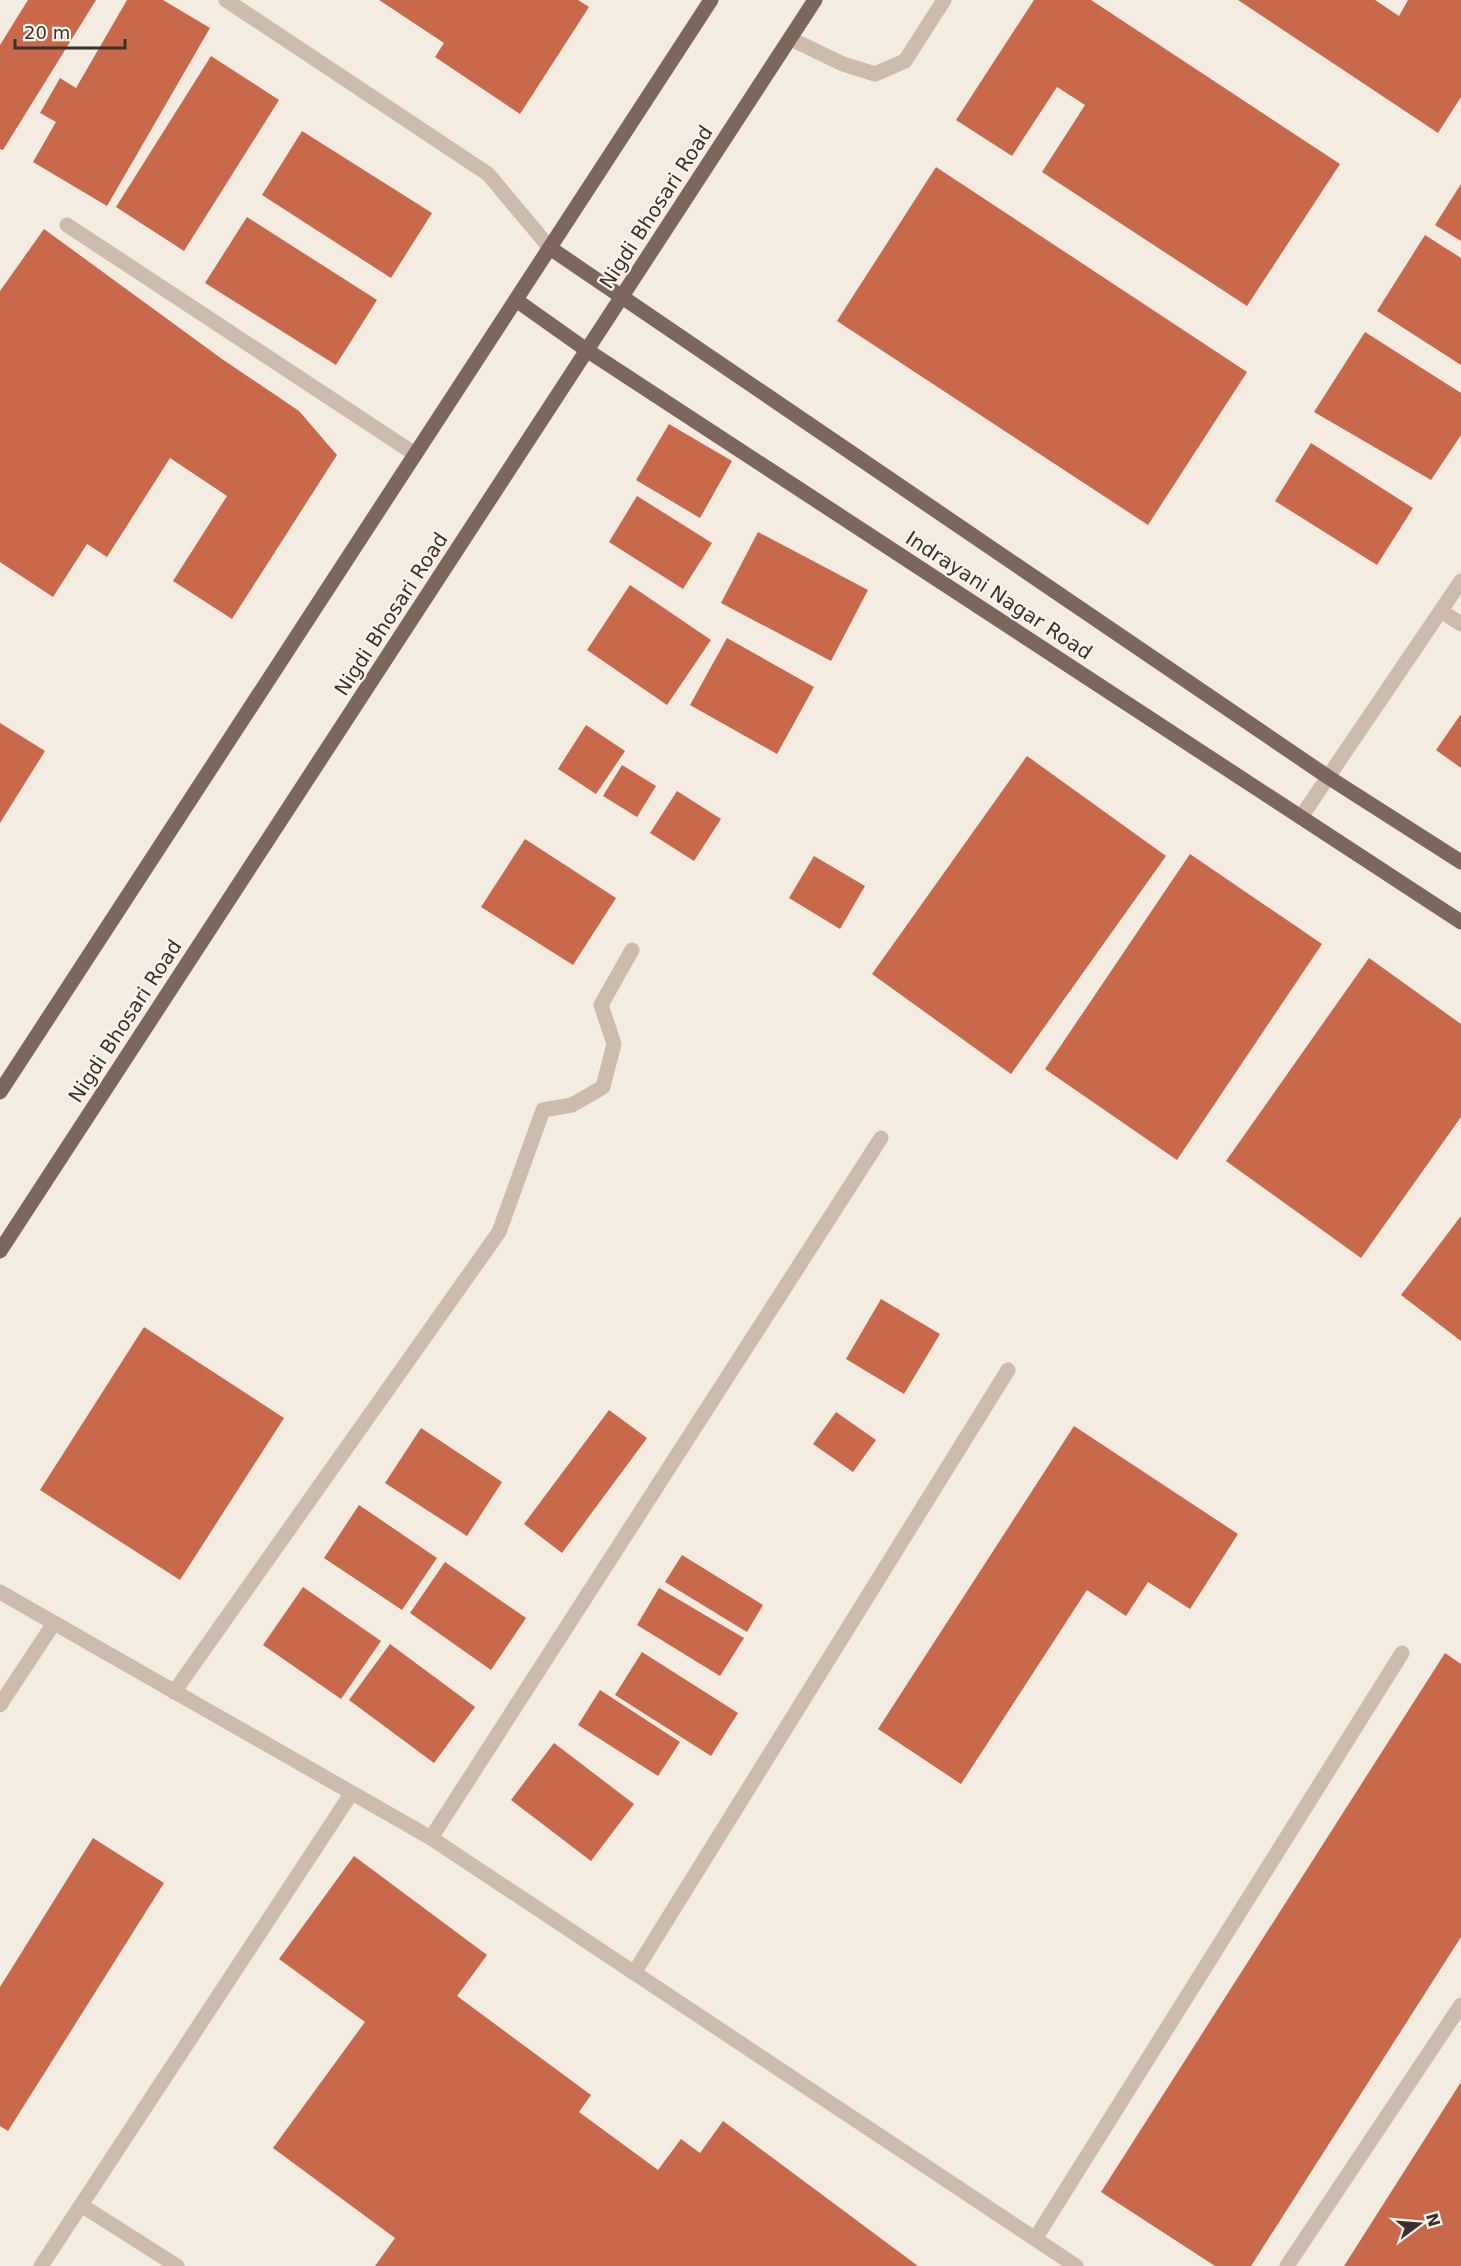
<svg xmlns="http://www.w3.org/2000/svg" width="1461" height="2266" viewBox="0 0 1461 2266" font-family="'DejaVu Sans',sans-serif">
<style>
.building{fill:#c8694b}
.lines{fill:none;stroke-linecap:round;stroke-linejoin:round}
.minor{stroke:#cdbbac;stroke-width:15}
.major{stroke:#7d675c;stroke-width:15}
.labels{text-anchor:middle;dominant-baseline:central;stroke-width:4.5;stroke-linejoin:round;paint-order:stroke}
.street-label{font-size:20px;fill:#3b302b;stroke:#fbf5ee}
</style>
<rect width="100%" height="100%" fill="#f4ebe1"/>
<g class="building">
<polygon points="28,0 96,0 3,150 0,149 0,45"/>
<polygon points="127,0 163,0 210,28 107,206 33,162 56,122 40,113 60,78 76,88"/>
<polygon points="379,0 578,0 589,7 520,114 435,57 444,43"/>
<polygon points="1034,0 1091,0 1340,164 1247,306 1042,172 1085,105 1057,87 1012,156 956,120"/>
<polygon points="1238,0 1375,0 1399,16 1408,0 1461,0 1461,97 1438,133"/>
<polygon points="211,56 279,100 184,251 116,207"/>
<polygon points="302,131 432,213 391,278 262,195"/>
<polygon points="936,167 1247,372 1148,525 837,321"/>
<polygon points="1461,184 1461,241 1435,225"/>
<polygon points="247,217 377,300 336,365 205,283"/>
<polygon points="44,229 222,359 299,411 337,455 232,619 173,581 227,496 170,458 107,557 87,544 53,597 0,562 0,291"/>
<polygon points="1425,235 1461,258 1461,365 1377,311"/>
<polygon points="1365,332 1461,393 1461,435 1431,480 1314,412"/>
<polygon points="669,424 732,461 700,518 636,480"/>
<polygon points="1311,443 1413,508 1377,565 1275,501"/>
<polygon points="637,496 712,543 683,589 609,542"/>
<polygon points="758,532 868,590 831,661 721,603"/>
<polygon points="630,585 711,640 667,705 587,650"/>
<polygon points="727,638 814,687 777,754 690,705"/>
<polygon points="1461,714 1461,768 1436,750"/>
<polygon points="0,723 45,751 0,823"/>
<polygon points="586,725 625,751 596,794 558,769"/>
<polygon points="1027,756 1166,856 1011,1074 872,974"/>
<polygon points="622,765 656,786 637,817 603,796"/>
<polygon points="677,791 721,819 694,861 650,833"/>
<polygon points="525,839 616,898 573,965 481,907"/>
<polygon points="1190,854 1322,944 1177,1160 1045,1069"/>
<polygon points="814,856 865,886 840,929 789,898"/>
<polygon points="1369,958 1461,1024 1461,1117 1361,1258 1226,1161"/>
<polygon points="1461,1216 1461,1341 1401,1295"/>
<polygon points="881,1299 940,1334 904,1394 846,1359"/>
<polygon points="144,1327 284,1418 180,1580 40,1490"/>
<polygon points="609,1410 647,1438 562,1553 524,1524"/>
<polygon points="836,1412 876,1440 853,1472 813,1444"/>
<polygon points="1074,1426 1238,1534 1190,1609 1148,1582 1126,1616 1087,1590 961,1784 878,1729"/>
<polygon points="421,1428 502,1482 467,1536 385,1483"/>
<polygon points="359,1505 437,1558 402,1610 324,1558"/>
<polygon points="682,1555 763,1605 747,1632 665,1582"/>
<polygon points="445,1562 526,1618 491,1670 410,1613"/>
<polygon points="303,1587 381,1641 341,1699 263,1645"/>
<polygon points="659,1588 744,1638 720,1676 637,1625"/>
<polygon points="390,1644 475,1707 434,1763 349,1700"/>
<polygon points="642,1652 738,1713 711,1756 615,1695"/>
<polygon points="1445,1653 1461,1664 1461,1937 1251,2266 1215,2266 1101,2192"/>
<polygon points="600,1690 680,1742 658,1776 578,1725"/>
<polygon points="554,1743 634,1804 591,1861 511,1800"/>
<polygon points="93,1838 164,1883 8,2131 0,2126 0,1987"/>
<polygon points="354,1856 487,1955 457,1996 591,2095 579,2112 658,2170 681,2139 700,2153 723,2121 918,2266 375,2266 395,2238 273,2148 365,2022 279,1959"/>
<polygon points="1461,2082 1461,2266 1344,2266"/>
</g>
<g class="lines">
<g class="minor">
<polyline points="226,0 488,174 550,248"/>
<polyline points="791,39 843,64 875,74 905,61 944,0"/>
<polyline points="67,225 415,454"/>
<polyline points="1441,611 1461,624"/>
<polyline points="1301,817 1461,581"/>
<polyline points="0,1592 431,1838 1076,2266"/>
<polyline points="174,1692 499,1232 543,1110 572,1105 603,1087 614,1044 601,1005 632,950"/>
<polyline points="0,1705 54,1623"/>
<polyline points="431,1838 881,1138"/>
<polyline points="634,1973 1008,1370"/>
<polyline points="81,2205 177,2266"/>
<polyline points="1035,2239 1402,1653"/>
<polyline points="41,2266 351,1794"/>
<polyline points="1287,2266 1461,2005"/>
</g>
<g class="major">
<polyline points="550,248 1328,777 1461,862"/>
<polyline points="516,300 588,351 1461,922"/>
<polyline points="0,1092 711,0"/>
<polyline points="0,1251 815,0"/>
</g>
</g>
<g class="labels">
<g class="street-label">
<text transform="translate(656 207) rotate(-57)">Nigdi Bhosari Road</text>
<text transform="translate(999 595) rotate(33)">Indrayani Nagar Road</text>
<text transform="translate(391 614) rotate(-57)">Nigdi Bhosari Road</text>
<text transform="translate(125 1021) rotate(-57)">Nigdi Bhosari Road</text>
</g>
</g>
<g transform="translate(1419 2224) rotate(74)" stroke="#fbf5ee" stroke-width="4.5" paint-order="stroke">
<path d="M0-4.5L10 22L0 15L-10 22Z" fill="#3b302b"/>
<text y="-9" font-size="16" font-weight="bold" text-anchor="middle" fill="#3b302b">N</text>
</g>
<path d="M15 39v9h110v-9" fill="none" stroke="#3b302b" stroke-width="3"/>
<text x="24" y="39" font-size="18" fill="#3b302b" stroke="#fbf5ee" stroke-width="4.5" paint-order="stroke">20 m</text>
</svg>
